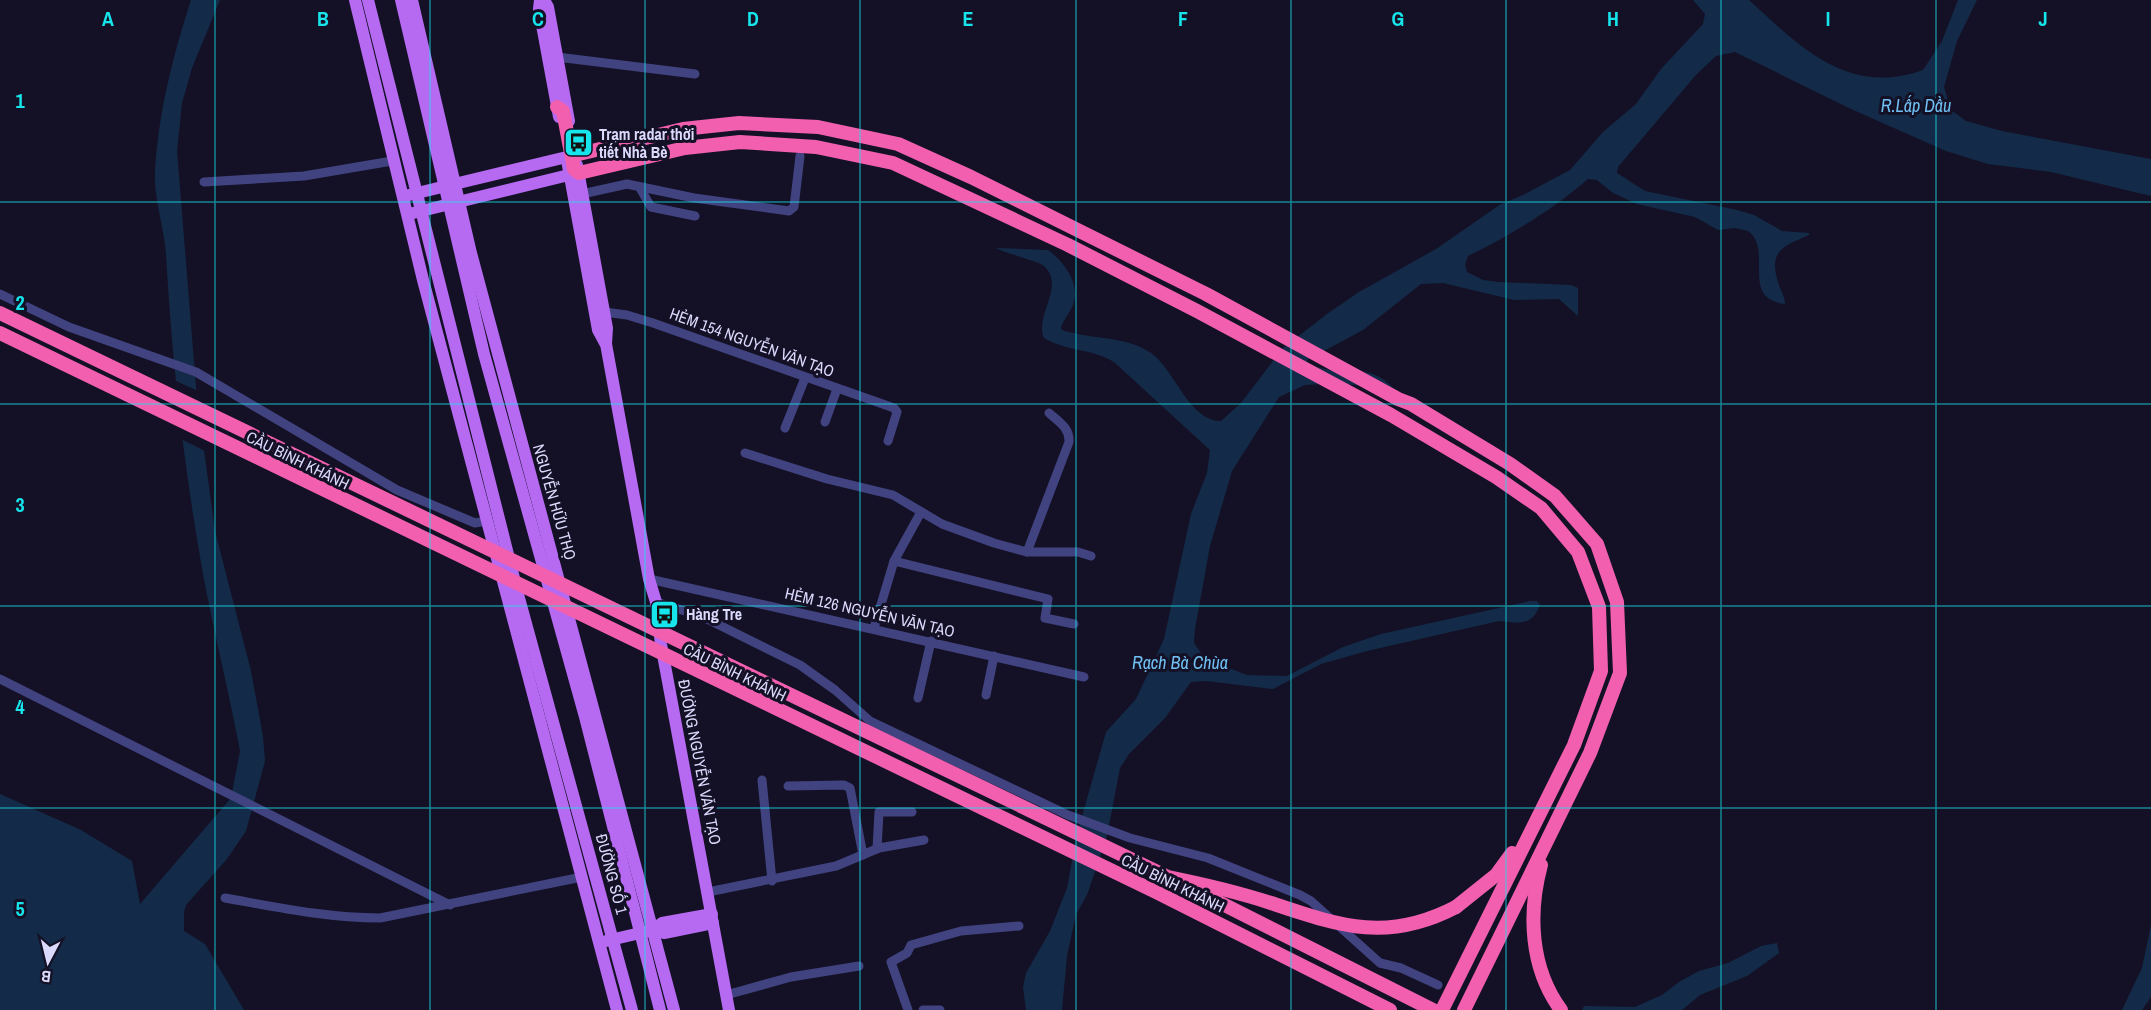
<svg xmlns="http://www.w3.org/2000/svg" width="2151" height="1010" viewBox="0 0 2151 1010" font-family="'Archivo Narrow',sans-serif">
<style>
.water{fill:#132b48}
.pier{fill:#141126}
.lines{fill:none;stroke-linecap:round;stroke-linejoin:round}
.minor{stroke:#414381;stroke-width:9}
.major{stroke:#b66af2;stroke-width:12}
.highway{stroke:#f25faf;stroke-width:14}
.highway-bridge{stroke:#f25faf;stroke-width:14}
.grid{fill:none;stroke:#16e5eb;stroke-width:1.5;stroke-opacity:0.55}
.labels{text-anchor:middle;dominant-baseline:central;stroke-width:6;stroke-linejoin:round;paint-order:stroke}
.poi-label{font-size:16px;font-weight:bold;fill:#dbd9fc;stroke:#141126;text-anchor:start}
.street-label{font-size:16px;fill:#dbd9fc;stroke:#141126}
.water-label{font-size:18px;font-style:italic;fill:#70c0f3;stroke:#141126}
.grid-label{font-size:20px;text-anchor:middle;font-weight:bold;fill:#16e5eb;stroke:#141126;stroke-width:6;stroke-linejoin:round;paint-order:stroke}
</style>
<rect width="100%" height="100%" fill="#141126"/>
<g class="water">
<path d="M191 0H220L192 68 182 103 177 151 197 399 215 531 251 671 263 736 265 761 246 831 227 859 186 905 184 912V931L205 944 244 1010H0V794L81 830 132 861 140 904 231 798 240 751C229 692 214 633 203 574 184 468 172 361 166 254 164 227 154 200 155 173 158 114 173 56 191 0Z"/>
<path d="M1693 0H1749C1800 47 1848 97 1923 70L1942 41 1958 0H1977L1957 41 1944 87 1951 110 1966 121 2002 131 2151 159V196L2051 172 1988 164 1946 151 1851 109 1735 52 1716 56 1695 76 1618 167 1617 173 1645 191 1737 210 1754 215 1782 231 1809 233V235C1784 246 1768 250 1778 282 1780 290 1785 296 1785 304 1739 299 1774 249 1748 231L1735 228 1718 230 1695 217 1637 204 1613 193 1597 180 1588 179C1551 211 1512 234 1468 256L1465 265 1467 272 1483 280 1498 282 1571 285 1578 288V316L1559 299 1514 300 1443 283 1421 284 1363 330 1307 360V363C1336 380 1375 355 1400 398L1371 387 1338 383 1305 385 1279 397 1232 471 1210 546 1195 629 1194 643 1201 653 1213 662 1247 675 1287 676 1343 647 1381 634 1530 601H1537L1540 605C1532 627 1518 623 1499 621L1367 651 1321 664 1273 689 1206 681 1191 682 1165 718 1129 754 1120 768 1107 836 1087 895 1076 914 1067 956 1062 1010H1026L1023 987 1026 973 1050 931 1067 888 1077 834 1106 732 1136 699 1164 639 1191 514 1207 473 1210 450 1114 362C1093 349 1066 351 1044 338 1034 316 1066 286 1044 266 1038 261 1007 254 996 248L1048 250C1064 262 1081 284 1073 305 1070 312 1064 319 1061 327L1062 330C1091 340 1125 335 1151 353 1175 370 1189 421 1221 421L1241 403 1282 349 1327 314 1359 292 1436 249 1501 204 1523 195 1570 170 1603 132 1636 104 1661 69 1703 24 1705 14Z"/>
<polygon points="2151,925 2151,997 2142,1010 2122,1010 2142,968"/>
<polygon points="1777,943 1779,953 1747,976 1700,995 1682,1010 1582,1010 1584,1006 1635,1007 1662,995 1679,982 1699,971 1728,963 1761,946"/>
</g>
<polygon class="pier" points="172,379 200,392 207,452 179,438"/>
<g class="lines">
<g class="minor">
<polyline points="557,57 695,74"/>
<polyline points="204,182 304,176 392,161"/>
<polyline points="640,188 651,207 695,216"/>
<polyline points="582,194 627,184 694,198 789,211 794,207 800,156"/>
<polyline points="0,294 69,327 196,372 397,490 475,523 487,521"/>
<polyline points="604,312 627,315 653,323 894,408 897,412 888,441"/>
<polyline points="825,422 837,389"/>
<polyline points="785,428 805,378"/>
<polyline points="745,453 827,479 893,495 942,524 994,543 1027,552 1078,552 1091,556"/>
<path d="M1027 552 1069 442C1070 428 1059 422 1049 413"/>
<polyline points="894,561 1048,599 1045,618 1074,624"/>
<polyline points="649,579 1084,677"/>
<polyline points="656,602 701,616 800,665 835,690 870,721 1068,815 1130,838 1208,858 1300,895 1311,901 1380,963 1401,968 1438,985"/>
<polyline points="874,628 894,561 921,512"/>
<polyline points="0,679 450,905"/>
<polyline points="986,695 994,656"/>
<polyline points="918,698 931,641"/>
<polyline points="762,780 772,881"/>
<polyline points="788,786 844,785 850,788 863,855"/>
<polyline points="877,849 879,812 912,812"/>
<polyline points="708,892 836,866 879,848 924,840"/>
<path d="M225 898C276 907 327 918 380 918L582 877"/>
<polyline points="726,995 791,977 859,966"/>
<polyline points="908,1010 891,962 907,953 911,945 961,931 1019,926"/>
<polyline points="923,1010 940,1010"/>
</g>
<g class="major">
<polyline points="355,0 423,280 617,1010"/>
<polyline points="368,0 519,598 632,1010"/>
<polyline points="401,0 484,354 585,717 660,1010"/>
<polyline points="412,0 471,253 674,1010"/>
<polyline points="540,0 539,9 559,117"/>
<polyline points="544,0 548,7 569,121"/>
<polyline points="567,160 598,330 605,343"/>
<polyline points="577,165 607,328 606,344 649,579 656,602 661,644 729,1010"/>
<polyline points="409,195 575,155"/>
<polyline points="413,213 577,173"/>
<polyline points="653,930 664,933 713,923"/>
<polyline points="606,941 653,930 662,923 712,914"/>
</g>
<g class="highway">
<polyline points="557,107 563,111 574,169 579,173 685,148 740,142 816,147 893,163 1068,245 1197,311 1391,415 1496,477 1541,508 1578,552 1599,607 1601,671 1574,745 1442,1010"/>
<polyline points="575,155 683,129 739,123 818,127 898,144 971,177 1206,294 1398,399 1411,404 1510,464 1555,496 1597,544 1617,602 1620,673 1590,753 1464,1010"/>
<path d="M1541 865C1528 913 1530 968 1561 1010"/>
<polyline points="1175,880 1433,1010"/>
<polyline points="1456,907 1496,875 1512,853"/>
</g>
<g class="highway-bridge">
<path d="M0 313 1168 877C1203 884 1237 892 1271 903 1340 926 1387 943 1456 907"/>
<polyline points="0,333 1156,892 1390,1010"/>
</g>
</g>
<path class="grid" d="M215 0V1010M430 0V1010M645 0V1010M860 0V1010M1076 0V1010M1291 0V1010M1506 0V1010M1721 0V1010M1936 0V1010M0 202H2151M0 404H2151M0 606H2151M0 808H2151"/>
<defs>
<symbol id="bus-square" viewBox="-11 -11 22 22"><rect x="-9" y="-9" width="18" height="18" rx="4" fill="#16e5eb" stroke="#141126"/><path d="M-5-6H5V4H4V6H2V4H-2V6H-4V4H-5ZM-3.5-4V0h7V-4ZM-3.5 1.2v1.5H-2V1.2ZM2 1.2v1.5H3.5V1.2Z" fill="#111"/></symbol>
</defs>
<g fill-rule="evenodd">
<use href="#bus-square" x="562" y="126" width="33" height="33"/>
<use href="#bus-square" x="648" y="598" width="33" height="33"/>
</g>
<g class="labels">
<g class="poi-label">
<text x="599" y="134">Trạm radar thời<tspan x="599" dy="18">tiết Nhà Bè</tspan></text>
<text x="686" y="614">Hàng Tre</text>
</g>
<g class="street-label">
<text transform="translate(752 342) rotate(20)">HẺM 154 NGUYỄN VĂN TẠO</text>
<text transform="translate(298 460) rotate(26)">CẦU BÌNH KHÁNH</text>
<text transform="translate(555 502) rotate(74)">NGUYỄN HỮU THỌ</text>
<text transform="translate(870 612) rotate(13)">HẺM 126 NGUYỄN VĂN TẠO</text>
<text transform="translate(735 672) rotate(26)">CẦU BÌNH KHÁNH</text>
<text transform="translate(700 762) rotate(79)">ĐƯỜNG NGUYỄN VĂN TẠO</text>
<text transform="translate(612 874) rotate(75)">ĐƯỜNG SỐ 1</text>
<text transform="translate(1173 883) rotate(26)">CẦU BÌNH KHÁNH</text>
</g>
<g class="water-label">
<text x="1916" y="105">R.Lấp Dầu</text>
<text x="1180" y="662">Rạch Bà Chùa</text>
</g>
</g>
<g class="grid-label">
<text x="108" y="26">A</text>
<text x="323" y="26">B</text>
<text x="538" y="26">C</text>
<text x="753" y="26">D</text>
<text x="968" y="26">E</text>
<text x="1183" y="26">F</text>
<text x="1398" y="26">G</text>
<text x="1613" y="26">H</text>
<text x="1828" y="26">I</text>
<text x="2043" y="26">J</text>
<text x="20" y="108">1</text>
<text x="20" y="310">2</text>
<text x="20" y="512">3</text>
<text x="20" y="714">4</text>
<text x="20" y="916">5</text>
</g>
<g transform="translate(48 962) rotate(187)" stroke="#141126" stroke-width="4.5" paint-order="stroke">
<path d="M0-4.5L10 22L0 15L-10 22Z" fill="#dbd9fc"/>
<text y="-9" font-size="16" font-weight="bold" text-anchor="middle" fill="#dbd9fc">B</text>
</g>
</svg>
